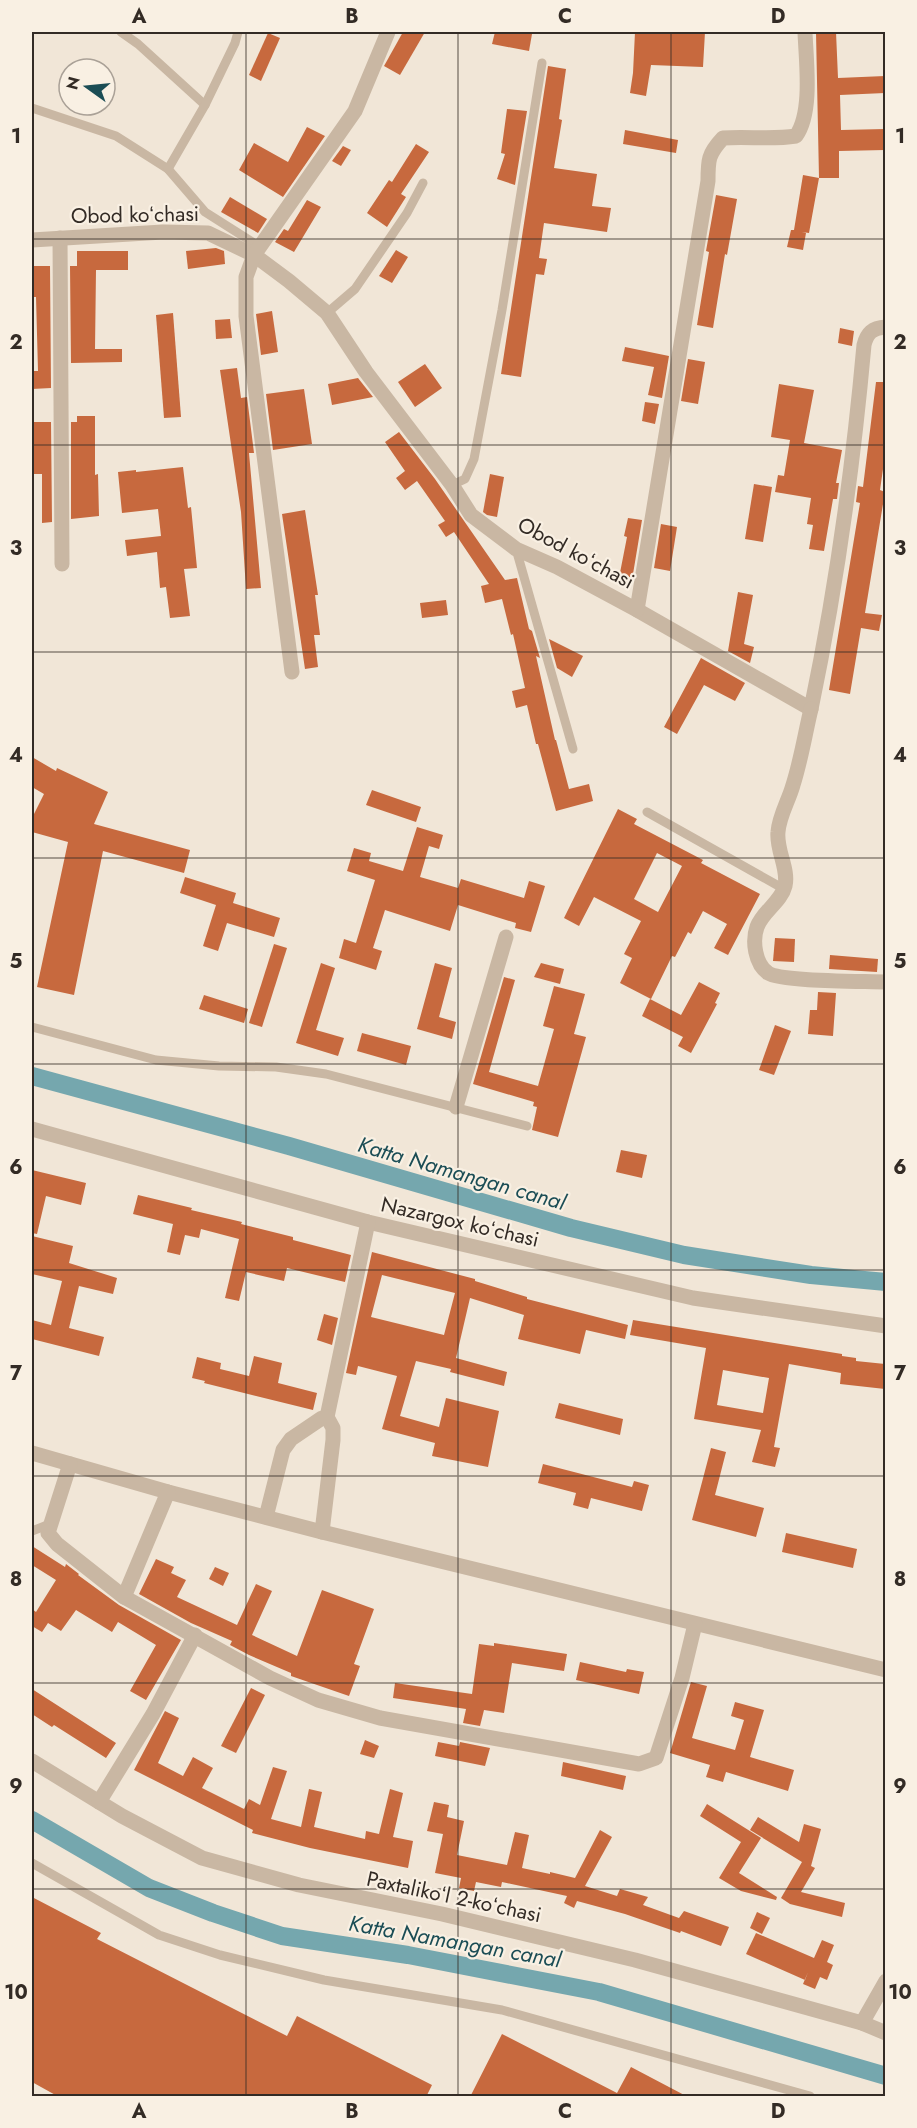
<svg xmlns="http://www.w3.org/2000/svg" width="917" height="2128" viewBox="0 0 917 2128" font-family="Jost,sans-serif">
<style>
.lines{fill:none;stroke-linecap:round;stroke-linejoin:round}
.canal{stroke:#75a7ae;stroke-width:18}
.building{fill:#c7693e;fill-rule:evenodd}
.service{stroke:#c9b7a3;stroke-width:9}
.minor{stroke:#c9b7a3;stroke-width:15}
.grid{fill:none;stroke:#332b25;stroke-width:1.5;stroke-opacity:0.55}
.labels{text-anchor:middle;dominant-baseline:central;stroke-width:4.5;stroke-linejoin:round;paint-order:stroke}
.street-label{font-size:21px;fill:#332b25;stroke:#f9f0e3}
.water-label{font-size:22px;font-style:italic;fill:#1b4d55;stroke:#f9f0e3}
.neatline{fill:none;stroke:#332b25;stroke-width:2}
.grid-label{font-size:20px;text-anchor:middle;font-weight:bold;fill:#332b25}
</style>
<rect width="100%" height="100%" fill="#f1e6d7"/>
<g class="lines">
<g class="canal">
<polyline points="32,1076 289,1146 571,1228 684,1255 811,1275 886,1282"/>
<polyline points="32,1820 149,1888 213,1913 282,1936 408,1955 599,1992 886,2076"/>
</g>
</g>
<g class="building">
<polygon points="403,32 425,32 400,75 384,66"/>
<polygon points="495,32 517,32 532,34 529,51 492,44"/>
<polygon points="635,32 705,32 703,67 651,65 646,96 630,93 633,73"/>
<polygon points="816,32 836,32 838,78 885,76 885,93 840,95 841,130 885,129 885,150 839,151 839,178 819,178"/>
<polygon points="268,33 280,38 261,81 249,75"/>
<polygon points="548,66 566,69 559,119 562,120 554,168 597,174 592,206 611,208 607,232 544,223 539,258 547,259 544,275 536,274 521,377 501,374"/>
<polygon points="507,109 527,111 515,185 497,179 505,154 501,153"/>
<polygon points="307,127 325,136 283,197 239,170 254,143 288,162"/>
<polygon points="625,130 678,140 676,153 623,144"/>
<polygon points="416,144 429,152 401,194 406,197 387,227 367,213 389,180 392,182"/>
<polygon points="343,146 351,150 341,166 332,161"/>
<polygon points="803,175 819,178 809,233 802,232 806,233 803,250 787,247 791,230 794,230"/>
<polygon points="716,195 737,199 727,255 725,254 713,328 697,325 709,252 706,251"/>
<polygon points="230,197 267,219 258,233 221,212"/>
<polygon points="307,200 321,207 294,252 275,242 284,229 288,231"/>
<polygon points="216,248 224,251 225,264 188,269 186,251"/>
<polygon points="396,250 408,257 392,283 379,276"/>
<polygon points="77,251 128,251 128,270 96,270 95,349 122,349 122,362 71,363 70,266 77,266"/>
<polygon points="32,266 50,266 51,388 32,389 32,371 38,371 36,297 32,297"/>
<polygon points="272,311 278,352 261,355 256,314"/>
<polygon points="173,313 181,417 164,418 156,315"/>
<polygon points="230,319 232,338 216,339 215,320"/>
<polygon points="840,328 854,331 852,346 838,343"/>
<polygon points="625,347 669,356 662,398 648,395 654,367 622,361"/>
<polygon points="688,359 705,362 698,404 681,401"/>
<polygon points="425,364 442,388 415,407 398,382"/>
<polygon points="237,368 241,398 247,397 254,453 249,453 261,588 246,589 241,512 220,370"/>
<polygon points="358,378 373,397 332,405 328,384"/>
<polygon points="876,382 885,382 885,455 880,490 885,492 865,613 882,615 879,631 861,628 850,694 829,690 860,503 856,502 858,486 863,487"/>
<polygon points="779,384 814,390 804,443 842,450 836,483 839,483 837,499 833,499 824,551 809,549 813,525 807,524 811,498 775,492 778,475 784,476 790,440 771,437"/>
<polygon points="304,389 312,444 273,450 266,394"/>
<polygon points="645,402 659,404 655,424 642,421"/>
<polygon points="77,416 95,416 95,475 98,474 99,516 71,519 71,422 77,422"/>
<polygon points="32,422 51,422 52,522 42,523 42,474 32,474"/>
<polygon points="399,432 435,479 505,580 517,578 529,629 532,631 540,658 536,656 555,740 556,740 569,789 589,784 593,801 556,811 538,744 536,744 527,705 516,708 512,691 525,688 513,634 511,635 502,599 485,603 481,586 489,584 454,532 446,537 438,525 445,521 417,481 405,490 396,478 405,471 385,442"/>
<polygon points="183,467 188,508 191,507 197,568 184,569 190,616 170,618 166,587 160,588 157,552 127,556 125,540 161,536 158,509 122,513 118,472 136,470 136,472"/>
<polygon points="490,474 504,477 497,517 487,515 483,512"/>
<polygon points="754,484 772,487 763,542 745,539"/>
<polygon points="305,510 318,595 315,595 320,635 314,635 318,667 305,669 282,514"/>
<polygon points="628,518 642,520 631,586 618,583 627,537 624,536"/>
<polygon points="661,524 677,527 670,571 654,568"/>
<polygon points="738,592 753,595 744,644 754,647 750,663 728,651"/>
<polygon points="446,600 448,615 422,618 420,603"/>
<polygon points="549,639 583,656 572,677 557,668"/>
<polygon points="701,658 745,683 735,701 704,685 677,734 664,727"/>
<polygon points="32,757 56,771 57,768 108,792 94,824 190,850 184,873 103,851 74,995 37,987 68,842 32,832 32,818 44,794 32,787"/>
<polygon points="372,790 421,807 416,822 366,805"/>
<path d="M618 809 637 819 634 824 703 860 701 863 760 894 728 955 714 948 727 924 703 911 691 934 688 932 675 957 672 956 651 999 620 983 632 958 624 954 641 921 594 897 579 926 564 918ZM657 853 682 866 658 912 634 899Z"/>
<polygon points="417,827 443,835 439,849 429,846 420,877 458,888 461,879 524,898 529,881 545,886 531,932 515,928 516,923 458,905 450,931 385,910 373,948 382,951 376,970 339,958 344,939 356,943 375,880 347,871 354,848 371,853 369,861 403,871"/>
<polygon points="185,877 236,893 233,903 280,918 274,937 227,923 218,951 203,946 216,905 180,893"/>
<polygon points="775,938 795,939 794,962 773,961"/>
<polygon points="274,944 287,948 262,1027 249,1023"/>
<polygon points="830,955 878,959 877,972 829,969"/>
<polygon points="321,963 335,968 316,1030 344,1038 338,1056 296,1043"/>
<polygon points="435,963 452,968 439,1017 456,1022 452,1039 417,1029"/>
<polygon points="541,963 564,969 560,984 534,977"/>
<polygon points="504,977 515,980 489,1072 538,1086 554,1029 543,1026 554,986 585,994 574,1034 586,1037 558,1137 532,1130 537,1107 533,1106 534,1102 473,1084"/>
<polygon points="699,982 720,993 715,1003 717,1004 691,1053 678,1046 683,1037 642,1016 650,999 681,1015"/>
<polygon points="818,992 836,993 833,1036 808,1034 810,1010 817,1010"/>
<polygon points="204,995 248,1009 244,1023 199,1009"/>
<polygon points="775,1025 791,1031 774,1075 759,1070"/>
<polygon points="362,1033 411,1046 406,1065 357,1051"/>
<polygon points="621,1150 647,1155 642,1178 616,1172"/>
<polygon points="32,1170 86,1183 81,1205 46,1196 37,1234 32,1233"/>
<polygon points="138,1195 192,1208 191,1210 242,1222 241,1224 293,1237 293,1240 351,1255 345,1282 287,1268 284,1281 246,1272 239,1301 225,1298 239,1239 201,1229 199,1238 185,1235 180,1255 167,1252 173,1224 133,1214"/>
<polygon points="32,1236 73,1246 69,1263 117,1278 113,1294 79,1286 69,1328 104,1337 99,1356 32,1339 32,1320 51,1325 62,1281 32,1274"/>
<path d="M372 1252 475 1279V1281L527 1297V1299L628 1325 625 1339 586 1330 580 1354 518 1339 524 1315 470 1298 456 1358 507 1372 504 1386 450 1372 451 1369 416 1361 400 1416 439 1427 446 1398 499 1411 488 1467 432 1456 435 1443 382 1429 397 1376 358 1366 356 1375 346 1373ZM382 1275 455 1293 444 1335 371 1317Z"/>
<polygon points="324,1314 338,1318 332,1345 317,1340"/>
<path d="M633 1320 842 1354V1356L856 1358V1361L885 1364V1389L840 1384 841 1373 789 1364 774 1447 780 1448 775 1467 752 1462 761 1430 694 1419 706 1348 630 1335ZM723 1370 769 1378 763 1413 717 1405Z"/>
<polygon points="254,1356 282,1363 278,1383 317,1393 313,1410 204,1383 205,1381 192,1378 197,1357 221,1363 220,1369 249,1376"/>
<polygon points="559,1403 623,1419 620,1435 555,1418"/>
<polygon points="711,1448 726,1452 715,1495 764,1508 756,1537 692,1520"/>
<polygon points="543,1464 632,1487 634,1481 649,1485 642,1511 591,1498 588,1509 573,1505 576,1493 538,1483"/>
<polygon points="786,1533 857,1549 853,1568 782,1552"/>
<polygon points="32,1546 65,1567 66,1564 79,1574 78,1575 119,1605 181,1640 146,1700 130,1691 156,1645 118,1622 112,1632 76,1610 61,1631 48,1623 42,1632 32,1626 32,1609 36,1612 56,1580 32,1565"/>
<polygon points="156,1559 174,1567 171,1573 186,1580 177,1597 237,1625 256,1584 272,1591 252,1635 297,1656 322,1590 374,1609 354,1664 360,1666 349,1696 291,1676 291,1673 249,1655 230,1645 232,1641 191,1623 139,1594"/>
<polygon points="215,1567 229,1573 223,1586 209,1579"/>
<polygon points="494,1643 567,1654 564,1671 512,1663 504,1713 484,1710 480,1726 463,1723 466,1709 393,1698 395,1683 472,1694 479,1644 494,1646"/>
<polygon points="580,1662 626,1672 627,1669 644,1672 639,1694 576,1680"/>
<polygon points="691,1682 707,1686 692,1738 735,1750 744,1720 731,1716 735,1702 764,1710 750,1757 794,1770 788,1791 726,1772 723,1782 706,1777 710,1765 670,1753"/>
<polygon points="251,1688 265,1695 236,1753 221,1746"/>
<polygon points="32,1689 116,1743 106,1758 54,1725 52,1727 32,1714"/>
<polygon points="165,1711 179,1718 158,1763 183,1776 193,1757 213,1768 202,1788 244,1809 249,1799 260,1805 273,1767 287,1771 271,1819 301,1827 309,1789 322,1792 314,1827 365,1839 366,1831 379,1834 390,1789 403,1793 393,1837 413,1841 408,1868 310,1848 252,1833 253,1830 134,1770"/>
<polygon points="365,1740 379,1746 374,1758 360,1754"/>
<polygon points="438,1742 459,1746 460,1742 490,1748 485,1766 435,1756"/>
<polygon points="563,1762 626,1776 623,1790 561,1776"/>
<polygon points="434,1802 449,1805 447,1817 464,1821 457,1855 507,1865 515,1832 529,1835 522,1868 550,1874 550,1872 575,1878 600,1830 612,1837 585,1886 617,1896 620,1889 648,1897 643,1905 679,1918 684,1911 729,1927 721,1946 681,1931 680,1933 625,1914 577,1901 574,1908 564,1903 567,1896 502,1882 501,1887 476,1882 474,1891 459,1888 461,1878 435,1873 443,1834 427,1831"/>
<polygon points="707,1804 761,1838 739,1873 777,1897 776,1900 741,1891 719,1878 741,1842 700,1816"/>
<polygon points="758,1817 799,1842 804,1824 821,1829 811,1866 815,1868 801,1892 845,1903 842,1917 790,1904 781,1898 802,1862 750,1830"/>
<polygon points="32,1897 101,1933 97,1939 287,2036 297,2016 432,2085 426,2097 59,2097 32,2082"/>
<polygon points="757,1912 770,1918 762,1934 750,1928"/>
<polygon points="756,1933 814,1958 822,1940 834,1945 827,1962 833,1965 827,1980 820,1977 815,1989 803,1984 808,1972 805,1980 746,1954"/>
<polygon points="502,2034 617,2093 631,2067 688,2097 470,2097"/>
</g>
<g class="lines">
<g class="service">
<polyline points="121,32 138,44 205,105"/>
<polyline points="32,108 116,136 168,169 205,212 260,247"/>
<polyline points="168,169 205,105 235,43 238,32"/>
<polyline points="327,313 355,289 407,213 423,183"/>
<polyline points="452,485 465,479 474,459 502,310 542,63"/>
<polyline points="516,549 573,749"/>
<polyline points="647,812 784,889"/>
<polyline points="32,1027 156,1060 219,1066 276,1067 326,1074 527,1126"/>
<polyline points="32,1531 50,1524"/>
<polyline points="32,1863 159,1935 220,1955 324,1980 502,2010 810,2096"/>
</g>
<g class="minor">
<polyline points="60,238 62,564"/>
<path d="M32 240 163 232 208 233 254 255 289 281 327 313 366 372 452 485 471 515 516 549 557 567 637 610 811 709C836 589 853 468 864 345 867 333 872 328 886 327"/>
<path d="M637 610 708 181C708 160 708 154 723 138 748 136 771 140 796 136 813 112 806 61 805 32"/>
<polyline points="292,672 246,316 246,277 254,255 355,111 388,32"/>
<path d="M811 709C805 734 801 760 793 785 789 800 779 816 778 832 776 850 789 869 785 886 781 902 763 911 757 927 752 941 755 964 768 973 782 982 864 981 886 982"/>
<polyline points="456,1107 506,937"/>
<polyline points="32,1129 368,1222 693,1298 886,1326"/>
<polyline points="32,1453 168,1492 322,1532 886,1670"/>
<polyline points="70,1464 48,1533 57,1544 124,1597 270,1678 318,1700 380,1718 639,1764 656,1758 682,1678 695,1624"/>
<polyline points="266,1517 283,1450 291,1439 322,1418 327,1417 368,1222"/>
<polyline points="322,1532 333,1440 333,1428 327,1417"/>
<polyline points="124,1597 168,1492"/>
<polyline points="32,1761 122,1816 202,1858 299,1885 442,1914 635,1960 862,2023 886,2033"/>
<polyline points="99,1802 153,1714 195,1635"/>
<polyline points="862,2023 886,1981"/>
</g>
</g>
<path class="grid" d="M246 32V2096M458 32V2096M671 32V2096M32 239H886M32 445H886M32 652H886M32 858H886M32 1064H886M32 1270H886M32 1476H886M32 1683H886M32 1889H886"/>
<g class="labels">
<g class="street-label">
<text transform="translate(135 215) rotate(-1)">Obod koʻchasi</text>
<text transform="translate(576 553) rotate(28)">Obod koʻchasi</text>
<text transform="translate(460 1222) rotate(13)">Nazargox koʻchasi</text>
<text transform="translate(454 1897) rotate(12)">Paxtalikoʻl 2-koʻchasi</text>
</g>
<g class="water-label">
<text transform="translate(462 1173) rotate(16)">Katta Namangan canal</text>
<text transform="translate(455 1941) rotate(10)">Katta Namangan canal</text>
</g>
</g>
<rect width="917" height="2128" fill="none" stroke="#f9f0e3" stroke-width="66"/>
<g transform="translate(87 87) rotate(285)"><circle r="28" fill="#f9f0e3" stroke="#aaa197" stroke-width="1.5"/>
<path d="M0-4.5L10 22L0 15L-10 22Z" fill="#1b4d55"/>
<text y="-9" font-size="16" font-weight="bold" text-anchor="middle" fill="#332b25">N</text>
</g>
<rect x="33" y="33" width="851" height="2062" class="neatline"/>
<g class="grid-label">
<text x="139" y="23">A</text>
<text x="352" y="23">B</text>
<text x="565" y="23">C</text>
<text x="778" y="23">D</text>
<text x="16" y="143">1</text>
<text x="900" y="143">1</text>
<text x="16" y="349">2</text>
<text x="900" y="349">2</text>
<text x="16" y="555">3</text>
<text x="900" y="555">3</text>
<text x="16" y="762">4</text>
<text x="900" y="762">4</text>
<text x="16" y="968">5</text>
<text x="900" y="968">5</text>
<text x="16" y="1174">6</text>
<text x="900" y="1174">6</text>
<text x="16" y="1380">7</text>
<text x="900" y="1380">7</text>
<text x="16" y="1586">8</text>
<text x="900" y="1586">8</text>
<text x="16" y="1793">9</text>
<text x="900" y="1793">9</text>
<text x="16" y="1999">10</text>
<text x="900" y="1999">10</text>
<text x="139" y="2118">A</text>
<text x="352" y="2118">B</text>
<text x="565" y="2118">C</text>
<text x="778" y="2118">D</text>
</g>
</svg>
